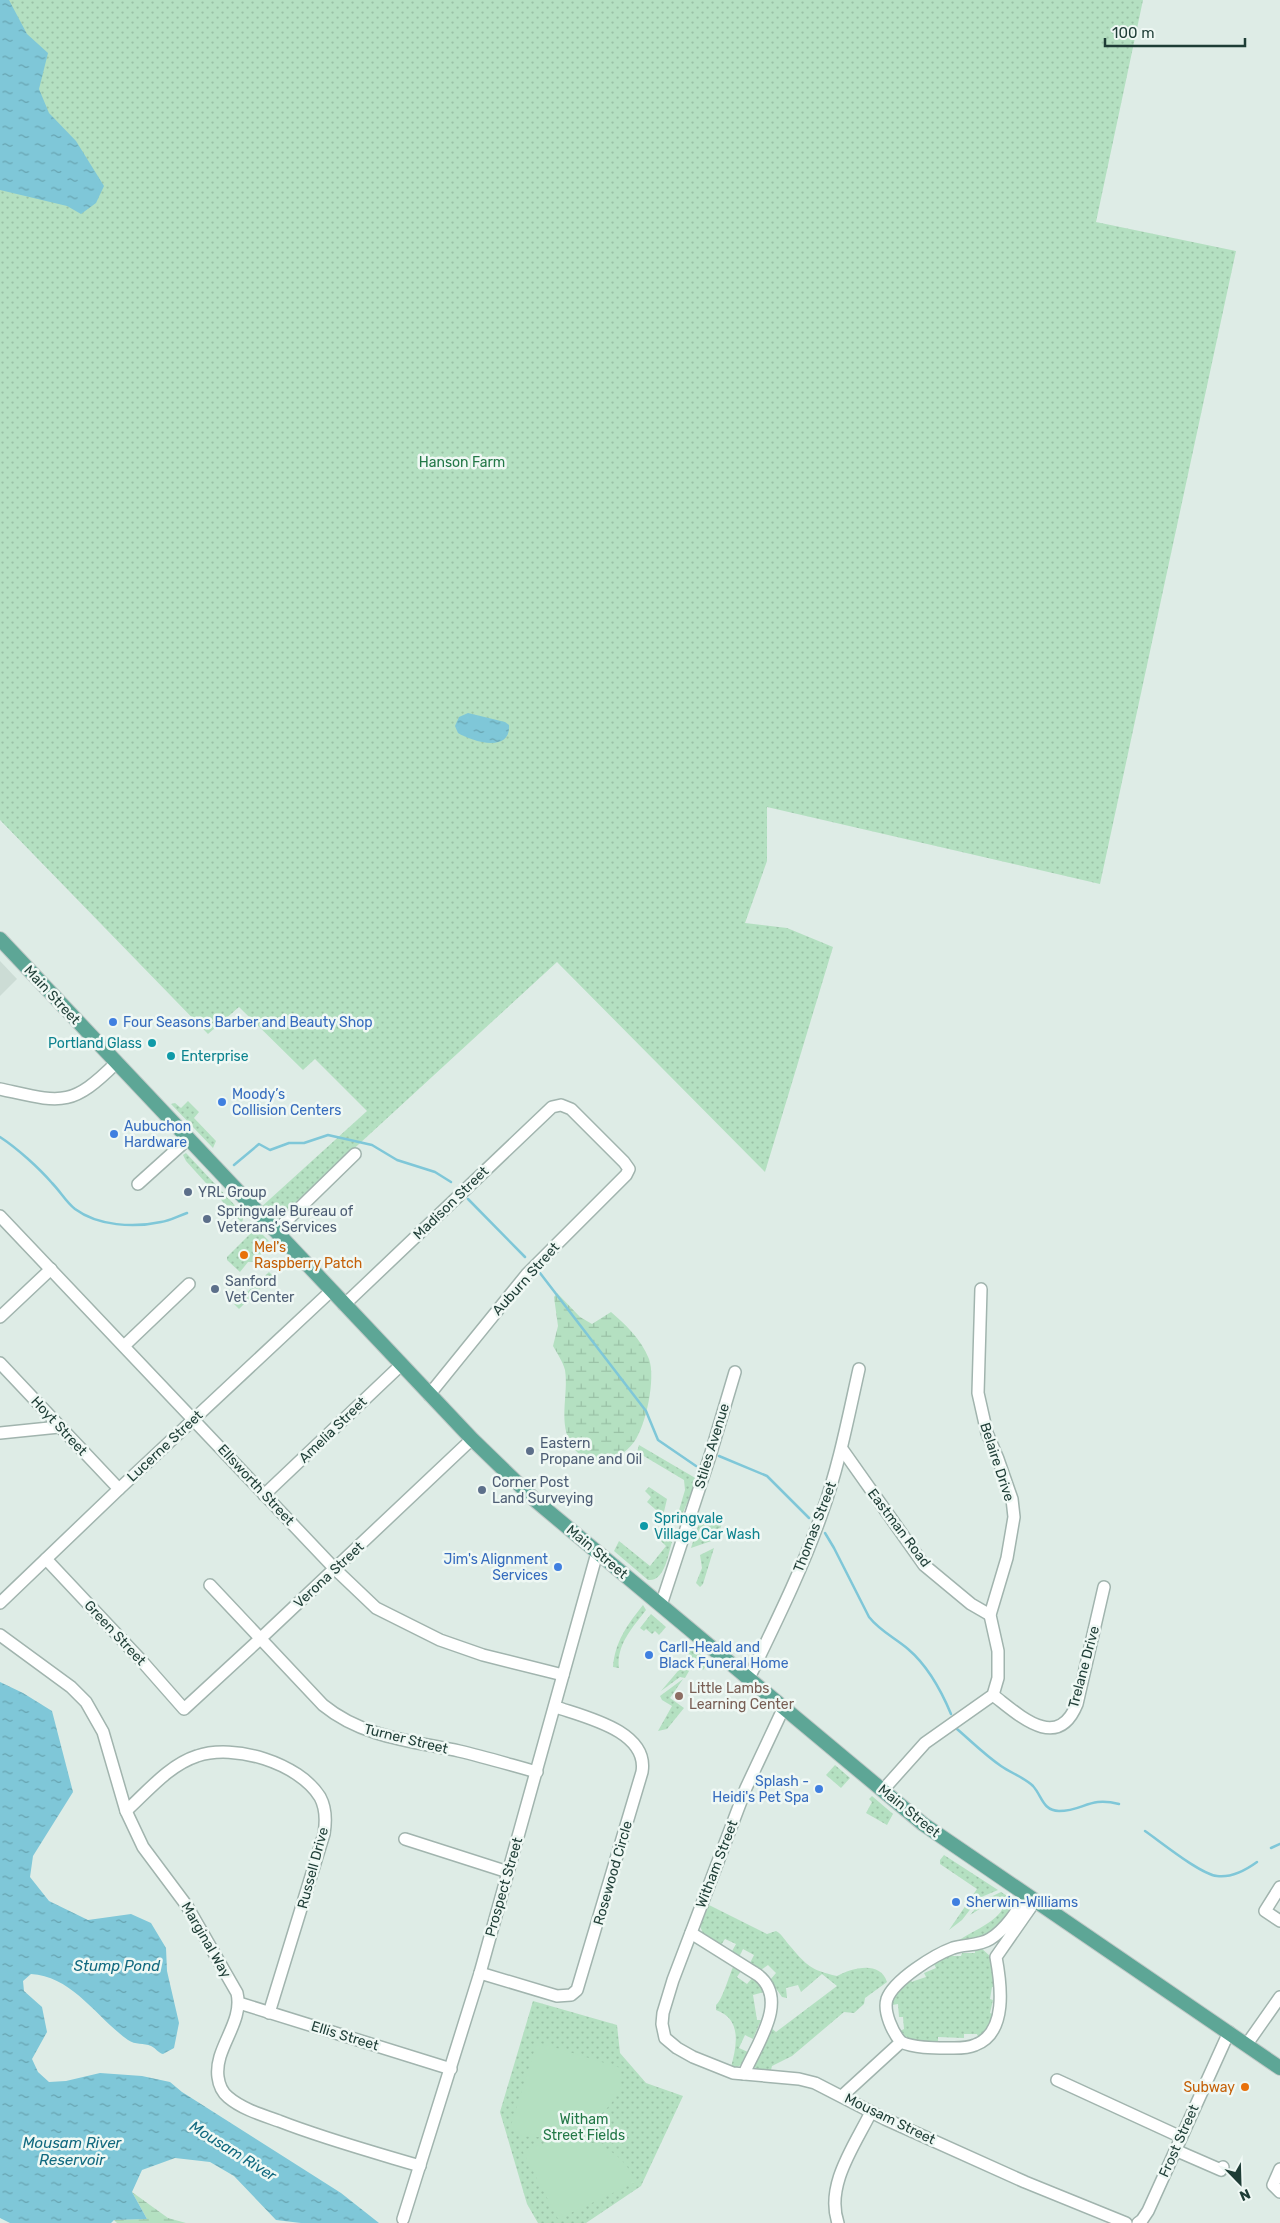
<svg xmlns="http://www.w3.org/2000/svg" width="1280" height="2223" viewBox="0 0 1280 2223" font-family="Rubik,sans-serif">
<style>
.built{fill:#ccdcd5}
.grass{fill:url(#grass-dots)}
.forest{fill:url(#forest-crowns)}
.wetland{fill:url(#wetland-marsh)}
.pitch{fill:#b4e0c1}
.water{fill:url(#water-ripples)}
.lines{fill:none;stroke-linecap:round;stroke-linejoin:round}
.stream{stroke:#7fc7d8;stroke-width:2.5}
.minor-casing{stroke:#a1b4ae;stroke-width:14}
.major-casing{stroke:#c0c9c7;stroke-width:16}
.minor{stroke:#fff;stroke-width:11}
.major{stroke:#5da696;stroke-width:14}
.shop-dot{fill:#3f7fe0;stroke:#eff8f4;stroke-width:2}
.culture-dot{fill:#0f9aa8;stroke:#eff8f4;stroke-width:2}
.service-dot{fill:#5c6f8a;stroke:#eff8f4;stroke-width:2}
.food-dot{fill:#e8710a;stroke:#eff8f4;stroke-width:2}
.education-dot{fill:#8d6e63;stroke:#eff8f4;stroke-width:2}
.labels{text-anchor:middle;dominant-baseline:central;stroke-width:5;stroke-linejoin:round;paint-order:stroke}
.park-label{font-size:14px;fill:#237847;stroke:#eff8f4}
.street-label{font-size:14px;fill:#1e3d36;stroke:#eff8f4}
.shop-label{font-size:14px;fill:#366cbe;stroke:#eff8f4;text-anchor:start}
.culture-label{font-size:14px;fill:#0d838f;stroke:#eff8f4;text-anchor:start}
.service-label{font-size:14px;fill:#4e5e75;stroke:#eff8f4;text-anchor:start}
.food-label{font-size:14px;fill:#c56008;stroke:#eff8f4;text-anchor:start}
.education-label{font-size:14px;fill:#785e54;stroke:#eff8f4;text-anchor:start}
.water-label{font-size:15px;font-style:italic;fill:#11697f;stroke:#eff8f4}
</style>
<defs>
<pattern id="grass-dots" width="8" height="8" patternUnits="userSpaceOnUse" patternTransform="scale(1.25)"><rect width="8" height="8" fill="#b4e0c1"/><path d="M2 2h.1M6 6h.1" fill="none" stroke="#9ac1a6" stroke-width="1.8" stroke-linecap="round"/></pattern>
<pattern id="forest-crowns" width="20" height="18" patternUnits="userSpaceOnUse" patternTransform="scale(1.25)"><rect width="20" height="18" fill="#b4e0c1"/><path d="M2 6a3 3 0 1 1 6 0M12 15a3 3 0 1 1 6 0" fill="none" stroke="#9ac1a6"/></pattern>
<pattern id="wetland-marsh" width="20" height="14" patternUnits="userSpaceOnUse" patternTransform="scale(1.25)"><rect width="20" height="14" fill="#b4e0c1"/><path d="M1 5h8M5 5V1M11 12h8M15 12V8" fill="none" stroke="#9ac1a6"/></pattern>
<pattern id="water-ripples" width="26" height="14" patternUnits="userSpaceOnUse" patternTransform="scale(1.25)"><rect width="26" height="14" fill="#7fc7d8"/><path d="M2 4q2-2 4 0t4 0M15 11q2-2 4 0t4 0" fill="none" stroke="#67a3b0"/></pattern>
</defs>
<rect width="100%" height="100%" fill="#deece6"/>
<polygon class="built" points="0,961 17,979 0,996"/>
<g class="grass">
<polygon points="0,0 1143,0 1096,222 1236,251 1100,884 767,807 767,861 745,923 787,928 833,947 765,1172 557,962 272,1224 259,1209 367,1111 315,1059 303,1070 239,1007 208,1034 0,820"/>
<polygon points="188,1101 199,1112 194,1118 216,1141 213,1148 171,1104 175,1103 181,1108"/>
<polygon points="186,1153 244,1215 242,1223 186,1161 183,1155"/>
<polygon points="256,1228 270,1242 255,1262 248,1262 240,1272 227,1260 227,1257 251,1233 249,1231"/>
<polygon points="639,1445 697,1479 680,1520 677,1517 685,1490 684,1480 637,1452"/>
<polygon points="649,1487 667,1499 663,1516 647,1502 651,1497 645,1491"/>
<polygon points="702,1514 721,1519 722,1523 717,1539 691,1548"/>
<path d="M665 1536 669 1537 672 1542C668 1554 665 1582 648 1580L614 1551 619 1541 650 1566 666 1546 661 1541Z"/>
<polygon points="714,1548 703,1584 700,1587 696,1583 702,1568 700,1555"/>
<path d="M643 1605 646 1610C633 1627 616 1645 619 1668L613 1667C615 1642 627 1625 643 1605Z"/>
<polygon points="651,1614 666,1627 659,1635 655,1631 652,1634 646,1629 644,1631 640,1628"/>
<polygon points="689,1646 710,1661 703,1670 687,1653"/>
<polygon points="689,1658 693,1664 685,1678 680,1677 661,1691"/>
<polygon points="683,1679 670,1698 684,1708 667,1729 658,1731 672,1706 662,1700 660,1696"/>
<polygon points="835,1765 850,1778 841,1788 826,1775"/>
<polygon points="872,1796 893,1814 887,1825 866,1813 872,1802 869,1799"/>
<polygon points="944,1855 998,1890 979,1898 962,1920 949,1930 977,1889 940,1864 940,1860"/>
<path d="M1001 1892 1015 1901 1014 1909 988 1936 954 1944C968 1932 1003 1921 1004 1903L1002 1900 997 1898 970 1915 982 1901Z"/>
<path d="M709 1905 767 1934 776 1931C783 1935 785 1941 790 1946 807 1966 811 1970 837 1976 852 1968 880 1960 887 1982L865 1998 864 2004 854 2013 844 2012 792 2056 772 2066 771 2070H756L754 2064 771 2028 776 2032 837 1986 822 1974 801 1992 798 1985 786 1988 787 1998 782 1997 770 1980 776 1973 768 1965 761 1970 750 1963 754 1955 743 1949 739 1957 731 1953 736 1944 725 1939 721 1945 704 1936 700 1926Z"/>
<path d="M980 1947 991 1957 995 1987H992L990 1999 993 2000 990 2013 995 2015 990 2025 979 2040 977 2034H964V2038L938 2037V2044L903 2039 900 2031 904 2029 903 2017H899L898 2004 892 2005C889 1993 902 1986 909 1978L912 1982 914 1981 926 1977 924 1973 936 1968 933 1962 949 1956H961L962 1953H975V1949Z"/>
<path d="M734 1965 741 1971 737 1977 747 1984 753 1977 760 1982 764 1992 753 1995 757 2020H761L753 2039 745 2035 739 2048 748 2052 743 2064 735 2068 731 2067C737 2045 742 2019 716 2010V2005C723 1999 729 1975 734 1965Z"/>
<polygon points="533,2001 617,2025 620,2053 646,2083 683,2096 641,2186 586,2223 538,2223 527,2204 500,2112"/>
</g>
<polygon class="forest" points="269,1272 273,1276 239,1309 234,1304"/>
<g class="wetland">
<path d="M557 1293 580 1317 592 1324 611 1312C626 1325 641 1339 649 1359 656 1378 646 1426 634 1442 620 1462 587 1469 573 1447 557 1424 569 1395 565 1370 563 1362 557 1353 553 1346L558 1326 554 1297Z"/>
<polygon points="132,2192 168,2218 186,2223 117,2223 114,2220 147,2219"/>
</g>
<g class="pitch">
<path d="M537 2042 621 2068C621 2074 621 2081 620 2087 618 2095 613 2101 608 2107 585 2134 549 2141 516 2135L511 2125Z"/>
<path d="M572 2139C601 2142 624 2154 636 2182L558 2219 522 2150 555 2141Z"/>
</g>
<g class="water">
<polygon points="0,0 9,0 27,34 48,53 39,89 49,113 76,141 104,186 96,203 81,214 67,206 0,190"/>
<path d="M468 713 505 722 509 725C511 754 471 741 458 733L455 726 459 717Z"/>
<path d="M0 1682 23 1693 52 1711 73 1792 33 1856 30 1877 49 1901 88 1920 131 1914 151 1923 166 1948 167 1971 179 2023 174 2048 163 2054C158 2053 156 2048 151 2046 144 2043 135 2045 128 2040 97 2018 72 1976 31 1974L23 1981 24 1991 42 2007 47 2032 32 2059 38 2072 49 2082 66 2081 100 2073 142 2076 170 2082 182 2092 341 2193 379 2223H301L276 2220 234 2176 210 2162 175 2158 142 2170 132 2192 147 2219 114 2220 111 2223H10L0 2218Z"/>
</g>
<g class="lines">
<g class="stream">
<path d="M0 1137C17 1148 39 1168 52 1183 60 1191 66 1202 75 1209 98 1226 134 1228 161 1222 170 1221 178 1216 187 1213"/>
<polyline points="234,1165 259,1144 270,1150 289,1143 304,1143 328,1135 372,1145 397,1160 435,1172 451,1182"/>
<polyline points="468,1199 525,1257"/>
<polyline points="540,1273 646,1411 658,1440 696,1466"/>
<polyline points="719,1456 767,1476 809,1518"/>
<path d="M825 1533 834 1548 869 1617C880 1631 895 1638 908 1649 928 1666 941 1690 951 1714"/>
<path d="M957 1729C971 1741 985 1755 1001 1766 1011 1773 1025 1778 1033 1786 1042 1796 1043 1811 1059 1811 1084 1811 1089 1796 1119 1804"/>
<path d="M1145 1831C1161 1842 1200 1874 1217 1876 1232 1878 1246 1870 1257 1862"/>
<polyline points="1271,1848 1280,1844"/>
</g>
<defs>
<g id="minor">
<path d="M0 1089C60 1102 70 1109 116 1063"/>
<polyline points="138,1184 188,1139"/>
<polyline points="0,1216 335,1569 376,1608 440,1640 483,1655 563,1675"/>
<polyline points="276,1231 355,1154"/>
<polyline points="344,1305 552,1107 561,1105 571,1109 624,1162 629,1169 626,1175 527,1274 429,1395"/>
<polyline points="0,1317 51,1269"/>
<polyline points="124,1346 189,1284"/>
<polyline points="0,1363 119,1489"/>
<polyline points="0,1433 59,1427"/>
<polyline points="842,1449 924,1565 971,1604 990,1615"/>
<polyline points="264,1495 401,1365"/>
<polyline points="46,1559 140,1659 184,1709 260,1639 472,1439"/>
<path d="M210 1585 323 1705C362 1737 411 1741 459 1751 485 1757 511 1765 537 1772"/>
<polyline points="0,1603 119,1489 331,1291"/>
<polyline points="661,1605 710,1456 735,1372"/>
<path d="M0 1635 71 1687 86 1702 103 1732 126 1811 143 1847 187 1906 237 1993C244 2023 214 2048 218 2077 219 2085 222 2092 228 2097 242 2109 262 2115 279 2121 325 2139 373 2152 420 2166"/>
<path d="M749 1678C775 1624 802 1570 822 1513 839 1466 848 1418 859 1369"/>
<path d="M993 1695C1018 1714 1057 1753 1077 1704L1104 1587"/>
<polyline points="784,1707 746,1788 673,1980 663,2013 662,2024 665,2038 677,2048 693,2057 733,2073 799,2079 815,2083 885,2119 1025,2182 1126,2223"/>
<polyline points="883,1790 925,1743 993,1695 998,1678 998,1651 990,1615 1007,1558 1014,1517 1012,1499 998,1459 987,1433 978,1393 981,1289"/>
<path d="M126 1811C147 1792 169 1765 197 1756 234 1743 299 1763 320 1797 326 1808 326 1822 324 1834L269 2013"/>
<polyline points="405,1839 508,1872"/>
<polyline points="1280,1887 1265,1911 1280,1921"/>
<path d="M1027 1895C1017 1911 1006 1929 990 1939 979 1946 965 1944 953 1948 934 1955 894 1980 887 1999 883 2012 893 2033 901 2042 914 2048 933 2048 947 2048 956 2048 966 2049 975 2045 1008 2033 1001 1984 996 1957L1035 1901"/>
<path d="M691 1933 758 1975C790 2000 756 2045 744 2074"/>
<path d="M480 1973 557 1996 571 1995 577 1990 642 1772C649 1731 585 1717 556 1707"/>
<polyline points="239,2003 451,2069"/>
<polyline points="1247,2044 1280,1997"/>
<polyline points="1057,2080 1181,2137"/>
<polyline points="842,2096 901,2042"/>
<polyline points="1175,2150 1221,2170 1223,2167"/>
<polyline points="1280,2169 1273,2185 1280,2192"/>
<polyline points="403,2219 480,1973 597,1553"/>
<path d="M838 2223C825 2185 855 2145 871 2112"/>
<polyline points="1138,2223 1142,2220 1148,2211 1229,2032"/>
</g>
<polyline id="major" points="0,939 472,1439 536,1501 923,1824 1280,2068"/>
</defs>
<use href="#minor" class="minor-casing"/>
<use href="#major" class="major-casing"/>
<use href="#minor" class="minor"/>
<use href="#major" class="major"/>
</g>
<g class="shop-dot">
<circle cx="113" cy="1022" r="5"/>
<circle cx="222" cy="1102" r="5"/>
<circle cx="114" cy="1134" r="5"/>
<circle cx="558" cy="1567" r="5"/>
<circle cx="649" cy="1655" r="5"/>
<circle cx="819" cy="1789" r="5"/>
<circle cx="956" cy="1902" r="5"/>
</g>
<g class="culture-dot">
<circle cx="152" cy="1043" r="5"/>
<circle cx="171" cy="1056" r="5"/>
<circle cx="644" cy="1526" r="5"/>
</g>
<g class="service-dot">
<circle cx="188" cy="1192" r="5"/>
<circle cx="207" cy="1219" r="5"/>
<circle cx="215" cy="1289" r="5"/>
<circle cx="530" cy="1451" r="5"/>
<circle cx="482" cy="1490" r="5"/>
</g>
<g class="food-dot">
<circle cx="244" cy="1255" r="5"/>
<circle cx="1245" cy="2087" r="5"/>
</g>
<circle class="education-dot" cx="679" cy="1696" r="5"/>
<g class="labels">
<g class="park-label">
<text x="462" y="462">Hanson Farm</text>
<text x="584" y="2119">Witham<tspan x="584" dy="16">Street Fields</tspan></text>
</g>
<g class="street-label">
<text transform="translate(52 995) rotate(47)">Main Street</text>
<text transform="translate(451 1203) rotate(-44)">Madison Street</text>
<text transform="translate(526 1279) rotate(-48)">Auburn Street</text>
<text transform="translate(59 1426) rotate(47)">Hoyt Street</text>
<text transform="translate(333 1430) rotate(-44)">Amelia Street</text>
<text transform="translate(165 1446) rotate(-43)">Lucerne Street</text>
<text transform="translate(712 1446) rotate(-73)">Stiles Avenue</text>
<text transform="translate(997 1462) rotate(72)">Belaire Drive</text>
<text transform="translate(256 1485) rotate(47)">Ellsworth Street</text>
<text transform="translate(815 1527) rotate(-69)">Thomas Street</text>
<text transform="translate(899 1528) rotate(53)">Eastman Road</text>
<text transform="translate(597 1552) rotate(40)">Main Street</text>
<text transform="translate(329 1575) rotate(-43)">Verona Street</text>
<text transform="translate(115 1633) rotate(47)">Green Street</text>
<text transform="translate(1084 1667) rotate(-75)">Trelane Drive</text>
<text transform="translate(406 1739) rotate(14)">Turner Street</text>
<text transform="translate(909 1811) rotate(39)">Main Street</text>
<text transform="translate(717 1864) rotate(-69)">Witham Street</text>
<text transform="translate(313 1868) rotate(-75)">Russell Drive</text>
<text transform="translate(613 1873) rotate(-74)">Rosewood Circle</text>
<text transform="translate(504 1887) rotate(-74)">Prospect Street</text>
<text transform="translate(206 1940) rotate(60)">Marginal Way</text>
<text transform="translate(345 2036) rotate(17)">Ellis Street</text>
<text transform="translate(890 2119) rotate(26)">Mousam Street</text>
<text transform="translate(1179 2141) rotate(-66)">Frost Street</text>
</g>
<g class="shop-label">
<text x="123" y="1022">Four Seasons Barber and Beauty Shop</text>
<text x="232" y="1094">Moody’s<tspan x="232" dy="16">Collision Centers</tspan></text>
<text x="124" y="1126">Aubuchon<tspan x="124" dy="16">Hardware</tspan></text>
<text x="548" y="1559" text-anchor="end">Jim's Alignment<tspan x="548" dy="16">Services</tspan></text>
<text x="659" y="1647">Carll-Heald and<tspan x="659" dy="16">Black Funeral Home</tspan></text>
<text x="809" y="1781" text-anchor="end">Splash -<tspan x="809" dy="16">Heidi's Pet Spa</tspan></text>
<text x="966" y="1902">Sherwin-Williams</text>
</g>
<g class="culture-label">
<text x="142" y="1043" text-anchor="end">Portland Glass</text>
<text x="181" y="1056">Enterprise</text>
<text x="654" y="1518">Springvale<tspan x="654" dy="16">Village Car Wash</tspan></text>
</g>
<g class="service-label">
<text x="198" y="1192">YRL Group</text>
<text x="217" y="1211">Springvale Bureau of<tspan x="217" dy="16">Veterans' Services</tspan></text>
<text x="225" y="1281">Sanford<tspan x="225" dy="16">Vet Center</tspan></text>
<text x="540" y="1443">Eastern<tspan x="540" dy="16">Propane and Oil</tspan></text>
<text x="492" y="1482">Corner Post<tspan x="492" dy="16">Land Surveying</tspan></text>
</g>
<g class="food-label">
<text x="254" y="1247">Mel's<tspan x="254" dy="16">Raspberry Patch</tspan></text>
<text x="1235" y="2087" text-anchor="end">Subway</text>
</g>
<g class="education-label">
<text x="689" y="1688">Little Lambs<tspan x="689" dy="16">Learning Center</tspan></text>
</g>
<g class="water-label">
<text x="117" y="1966">Stump Pond</text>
<text x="72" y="2143">Mousam River<tspan x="72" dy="17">Reservoir</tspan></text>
<text transform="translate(233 2151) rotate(32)">Mousam River</text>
</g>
</g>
<g transform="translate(1240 2183) rotate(157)" stroke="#eff8f4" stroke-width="4" paint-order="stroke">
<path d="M0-4L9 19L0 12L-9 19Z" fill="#1e3d36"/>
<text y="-8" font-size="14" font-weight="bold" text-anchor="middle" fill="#1e3d36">N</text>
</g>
<path d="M1105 38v8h140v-8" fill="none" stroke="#1e3d36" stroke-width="2.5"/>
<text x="1112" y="38" font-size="15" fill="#1e3d36" stroke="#eff8f4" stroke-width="4" paint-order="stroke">100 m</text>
</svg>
